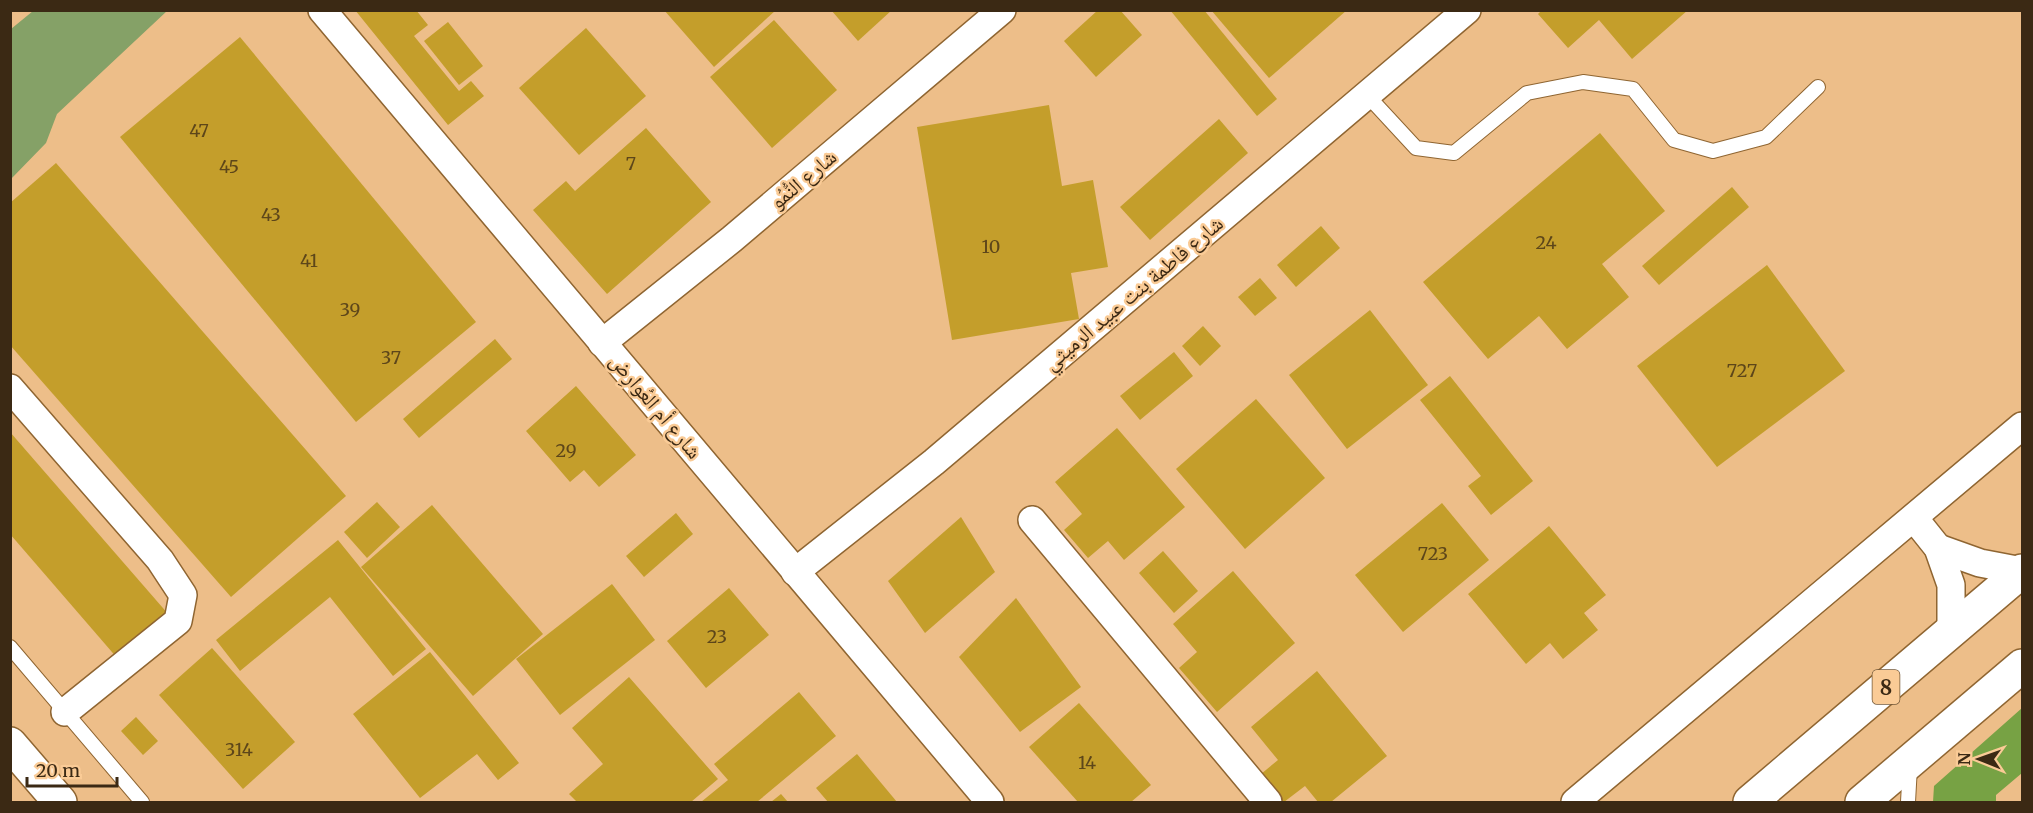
<svg xmlns="http://www.w3.org/2000/svg" width="2033" height="813" viewBox="0 0 2033 813" font-family="Merriweather,'Noto Naskh Arabic',serif">
<style>
.green{fill:#85a167}
.forest{fill:#77a244}
.building{fill:#c49e2b}
.lines{fill:none;stroke-linecap:round;stroke-linejoin:round}
.service-casing{stroke:#8f6531;stroke-width:16}
.minor-casing{stroke:#8f6531;stroke-width:30}
.secondary-casing{stroke:#8f6531;stroke-width:36}
.trunk-casing{stroke:#8f6531;stroke-width:36}
.service{stroke:#fff;stroke-width:14}
.minor{stroke:#fff;stroke-width:27}
.secondary{stroke:#fff;stroke-width:33}
.trunk{stroke:#fff;stroke-width:33}
.labels{text-anchor:middle;dominant-baseline:central;stroke-width:5;stroke-linejoin:round;paint-order:stroke}
.number-label{font-size:18px;fill:#5d461a}
.shield{fill:#facb96;stroke:#745a3b;stroke-width:1.5}
.shield-label{font-size:20px;font-weight:bold;fill:#3b2914}
.street-label{font-size:21px;fill:#3b2914;stroke:#facb96}
</style>
<rect width="100%" height="100%" fill="#edbe89"/>
<polygon class="green" points="33,11 167,11 57,114 46,143 11,179 11,29"/>
<polygon class="forest" points="2022,708 2022,773 1996,795 1996,802 1933,802 1934,786"/>
<g class="building">
<polygon points="355,10 416,10 428,25 414,36 459,91 471,81 484,96 448,125"/>
<polygon points="664,10 776,10 714,67"/>
<polygon points="831,10 892,10 858,41"/>
<polygon points="1098,10 1120,10 1142,35 1096,77 1064,41"/>
<polygon points="1170,10 1204,10 1277,99 1257,116"/>
<polygon points="1211,10 1347,10 1269,78"/>
<polygon points="1542,10 1688,10 1632,59 1599,20 1568,48 1538,14"/>
<polygon points="774,20 837,90 772,148 710,77"/>
<polygon points="448,22 483,66 459,85 424,41"/>
<polygon points="586,28 646,96 579,155 519,88"/>
<polygon points="240,37 476,322 356,422 120,137"/>
<polygon points="1049,105 1062,186 1093,180 1108,267 1071,273 1079,319 952,340 917,127"/>
<polygon points="1219,119 1248,153 1150,240 1120,207"/>
<polygon points="646,128 711,202 607,294 533,210 566,181 575,191"/>
<polygon points="1600,133 1665,211 1602,264 1629,297 1567,349 1539,316 1488,359 1423,282"/>
<polygon points="56,163 346,496 231,597 10,345 10,203"/>
<polygon points="1732,187 1749,207 1659,285 1642,266"/>
<polygon points="1321,226 1340,248 1296,287 1277,265"/>
<polygon points="1767,265 1845,371 1717,467 1637,366"/>
<polygon points="1260,278 1277,298 1255,316 1238,297"/>
<polygon points="1370,310 1428,385 1347,449 1289,375"/>
<polygon points="1203,326 1221,346 1200,366 1182,346"/>
<polygon points="495,339 512,359 419,438 403,419"/>
<polygon points="1174,352 1193,376 1140,420 1120,396"/>
<polygon points="1450,376 1533,481 1491,515 1468,486 1481,476 1420,400"/>
<polygon points="576,386 636,455 599,487 584,470 570,482 526,431"/>
<polygon points="1256,399 1325,478 1245,549 1176,469"/>
<polygon points="1117,428 1185,507 1124,560 1108,541 1088,558 1064,530 1082,514 1055,482"/>
<polygon points="10,432 169,615 118,659 10,534"/>
<polygon points="377,502 400,527 367,558 344,532"/>
<polygon points="1442,503 1489,560 1403,632 1355,575"/>
<polygon points="432,505 543,634 473,696 361,567"/>
<polygon points="676,513 693,534 644,577 626,556"/>
<polygon points="961,517 995,572 925,633 888,581"/>
<polygon points="1549,526 1606,595 1584,613 1598,630 1563,659 1550,643 1526,664 1468,594"/>
<polygon points="338,540 426,649 393,676 330,597 240,671 216,640"/>
<polygon points="1163,551 1198,591 1174,613 1139,573"/>
<polygon points="1233,571 1295,643 1217,712 1179,668 1197,652 1173,624"/>
<polygon points="612,584 655,640 560,715 516,659"/>
<polygon points="729,588 769,635 706,688 667,641"/>
<polygon points="1016,598 1081,687 1020,732 959,657"/>
<polygon points="212,648 295,742 243,789 159,695"/>
<polygon points="430,652 519,763 498,780 477,754 420,798 353,714"/>
<polygon points="1317,671 1387,756 1331,802 1318,802 1305,786 1284,802 1261,774 1278,760 1251,727"/>
<polygon points="629,677 718,779 691,802 577,802 569,794 603,764 572,728"/>
<polygon points="799,692 836,736 757,802 701,802 728,780 714,764"/>
<polygon points="1079,703 1151,785 1131,802 1078,802 1029,747"/>
<polygon points="136,717 158,741 143,755 121,731"/>
<polygon points="857,754 897,802 828,802 816,788"/>
<polygon points="781,794 788,802 771,802"/>
</g>
<g class="lines">
<defs>
<g id="service">
<polyline points="1367,95 1416,148 1454,153 1527,93 1583,82 1633,89 1674,140 1713,151 1766,137 1818,87"/>
<polyline points="10,647 142,802"/>
<polyline points="1908,802 1910,766"/>
</g>
<g id="minor">
<polyline points="322,10 990,802"/>
<polyline points="602,343 732,239 1002,10"/>
<polyline points="10,388 160,560 183,595 178,621 65,712"/>
<polyline points="1914,518 1938,548 1951,585 1951,631"/>
<polyline points="1032,520 1268,802"/>
<polyline points="1938,548 1980,563 2022,571"/>
<polyline points="795,572 934,462 1467,10"/>
<polyline points="1575,802 2022,426"/>
</g>
<polyline id="secondary" points="10,744 60,802"/>
<g id="trunk">
<polyline points="1750,802 2022,571"/>
<polyline points="1862,802 2022,666"/>
</g>
</defs>
<use href="#service" class="service-casing"/>
<use href="#minor" class="minor-casing"/>
<use href="#secondary" class="secondary-casing"/>
<use href="#trunk" class="trunk-casing"/>
<use href="#service" class="service"/>
<use href="#minor" class="minor"/>
<use href="#secondary" class="secondary"/>
<use href="#trunk" class="trunk"/>
</g>
<g class="labels">
<g class="number-label">
<text x="199" y="130">47</text>
<text x="631" y="163">7</text>
<text x="229" y="166">45</text>
<text x="271" y="214">43</text>
<text x="1546" y="242">24</text>
<text x="991" y="246">10</text>
<text x="309" y="260">41</text>
<text x="350" y="309">39</text>
<text x="391" y="357">37</text>
<text x="1742" y="370">727</text>
<text x="566" y="450">29</text>
<text x="1433" y="553">723</text>
<text x="717" y="636">23</text>
<text x="239" y="749">314</text>
<text x="1087" y="762">14</text>
</g>
<rect class="shield" x="1872.5" y="670" width="27" height="34" rx="4.5"/>
<g class="shield-label">
<text x="1886" y="687">8</text>
</g>
<g class="street-label">
<text transform="translate(803 179) rotate(-40)">شارع النُّمُو</text>
<text transform="translate(1133 293) rotate(-40)">شارع فاطمة بنت عبيد الرميثي</text>
<text transform="translate(656 406) rotate(50)">شارع أم العُوارِض</text>
</g>
</g>
<rect width="2033" height="813" fill="none" stroke="#3b2914" stroke-width="24"/>
<g transform="translate(1979 759) rotate(271)" stroke="#facb96" stroke-width="4.5" paint-order="stroke">
<path d="M0-4.5L10 22L0 15L-10 22Z" fill="#3b2914"/>
<text y="-9" font-size="16" font-weight="bold" text-anchor="middle" fill="#3b2914">N</text>
</g>
<path d="M27 777v9h90v-9" fill="none" stroke="#3b2914" stroke-width="3"/>
<text x="36" y="777" font-size="18" fill="#3b2914" stroke="#facb96" stroke-width="4.5" paint-order="stroke">20 m</text>
</svg>
